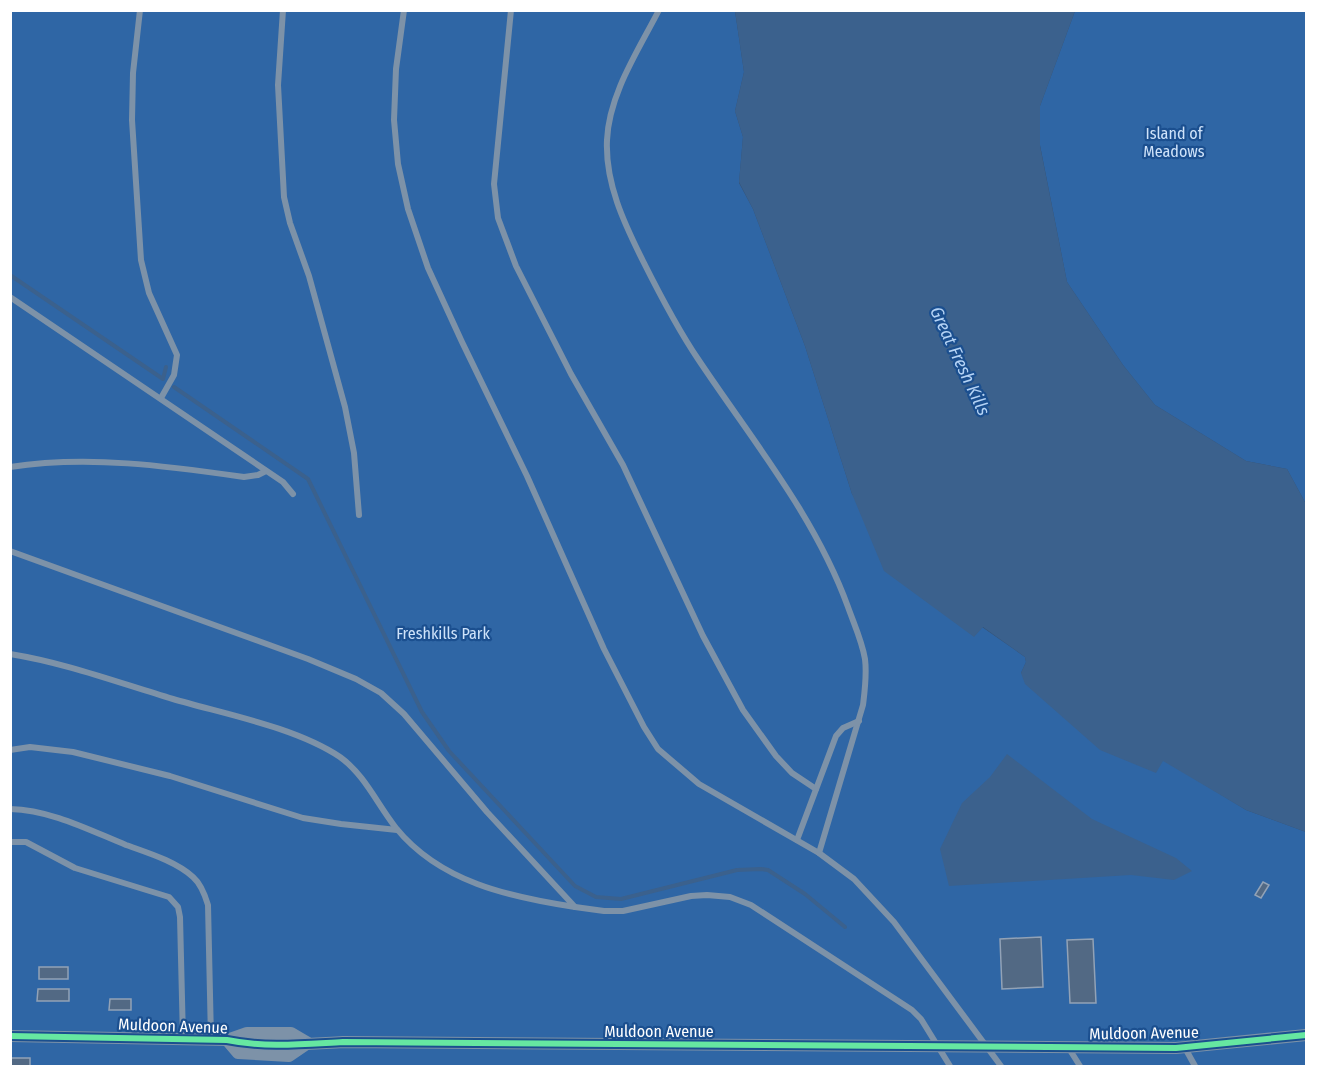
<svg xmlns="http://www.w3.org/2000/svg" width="1317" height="1077" viewBox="0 0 1317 1077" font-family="'Fira Sans Condensed',sans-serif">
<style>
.green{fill:#2f66a5}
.water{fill:#3b618d}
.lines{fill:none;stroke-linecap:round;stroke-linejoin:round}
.stream{stroke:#3b618d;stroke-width:4}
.building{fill:#526984;stroke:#92a2b6;stroke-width:1.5}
.lane{stroke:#7d92a8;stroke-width:6}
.street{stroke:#7d92a8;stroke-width:12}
.cycleway-casing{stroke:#1b4f8f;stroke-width:10}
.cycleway{stroke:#66e7a1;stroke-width:6}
.labels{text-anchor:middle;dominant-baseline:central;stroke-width:4.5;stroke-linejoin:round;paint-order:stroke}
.park-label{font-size:16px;fill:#cfe3fa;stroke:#1b4f8f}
.street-label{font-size:16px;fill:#fff;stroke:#1b4f8f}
.water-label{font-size:18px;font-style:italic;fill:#b5d3f5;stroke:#1b4f8f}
</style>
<rect width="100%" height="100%" fill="#365274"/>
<g class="green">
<polygon points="10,11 735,11 744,72 735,111 743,137 739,183 753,209 805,346 852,494 974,636 982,627 1025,657 1026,662 1021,673 1246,810 1306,832 1306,1066 11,1066"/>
<polygon points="1075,11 1306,11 1306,504 1287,469 1246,461 1155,405 1123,365 1067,282 1040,145 1040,106"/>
</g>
<g class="water">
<polygon points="735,11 1075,11 1040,106 1040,146 1067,282 1123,365 1155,405 1246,461 1287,469 1306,504 1306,832 1246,810 1163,761 1156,773 1100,750 1025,684 1021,673 1026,662 1025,657 983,627 974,637 884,571 852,494 805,346 753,209 739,182 743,137 735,111 744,72"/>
<polygon points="1007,754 1092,819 1176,858 1192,871 1174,880 1131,875 949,886 940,849 962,803 990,777"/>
</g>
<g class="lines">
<g class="stream">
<polyline points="10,275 163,379 166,367"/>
<polyline points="174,387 308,479 422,712 449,751 575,886 596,897 621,899 737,870 761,869 768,870 805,894 845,927"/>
</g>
</g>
<g class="building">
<polygon points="1263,882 1269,885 1261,898 1255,895"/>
<polygon points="1041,937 1043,987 1002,989 1000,939"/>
<polygon points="1093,939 1096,1003 1070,1003 1067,940"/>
<rect x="39" y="967" width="29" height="12"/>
<polygon points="38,989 69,989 69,1001 37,1001"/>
<polygon points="110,999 131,999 131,1010 109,1010"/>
<rect x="10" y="1058" width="20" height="8"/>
</g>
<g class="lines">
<g class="lane">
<polyline points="140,10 133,73 132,120 141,260 149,293 177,355 174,375 161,398"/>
<polyline points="283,10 278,85 284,197 290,223 309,276 345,407 354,453 359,515"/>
<polyline points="404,10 396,69 394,120 398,164 408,209 428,268 462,342 527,476 604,649 644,727 658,749 699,784 819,853 854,879 894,922 1001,1066"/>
<polyline points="511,10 494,184 498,218 516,266 571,374 623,465 703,636 743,710 776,756 792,773 816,789"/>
<path d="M659 10C638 51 609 94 607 140 605 183 624 223 643 261 660 295 677 328 698 359 752 440 815 516 848 607 854 624 862 641 865 659 867 675 865 689 863 705L819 853"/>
<polyline points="10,297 283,482 293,494"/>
<path d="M10 467C88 455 167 466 244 477L258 475 266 471"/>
<polyline points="10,551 308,659 356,679 381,693 404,714 487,812 575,907 604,911 623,911 691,896 707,895 730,897 751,905 912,1010 921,1019 950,1066"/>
<path d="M10 654C66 663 119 683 173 699 224 714 295 727 340 757 365 775 377 804 396 828 440 882 509 897 575 907"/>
<polyline points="10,750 30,747 73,752 170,776 303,818 341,824 397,830"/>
<path d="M10 809C51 810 89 830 126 845 148 853 175 861 193 877 201 884 205 895 208 905L211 1039"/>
<polyline points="797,840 836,736 843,728 859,721"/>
<polyline points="10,842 26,842 75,868 169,897 178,907 180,917 183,1039"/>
<polyline points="1068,1047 1080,1066"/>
<polyline points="1185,1048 1195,1066"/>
</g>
<g class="street">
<polygon points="247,1033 291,1033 308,1043 289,1056 238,1053 227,1040"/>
<path d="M10 1036 227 1040C266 1048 304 1044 343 1042L1176 1048 1306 1035"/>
</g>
<defs>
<path id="cycleway" d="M10 1036 227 1040C266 1048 304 1044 343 1042L1176 1048 1306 1035"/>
</defs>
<use href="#cycleway" class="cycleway-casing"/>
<use href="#cycleway" class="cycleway"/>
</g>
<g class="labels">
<g class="park-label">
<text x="1174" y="133">Island of<tspan x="1174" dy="18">Meadows</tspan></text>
<text x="443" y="633">Freshkills Park</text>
</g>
<g class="street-label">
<text transform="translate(173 1026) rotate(2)">Muldoon Avenue</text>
<text x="659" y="1031">Muldoon Avenue</text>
<text transform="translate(1144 1033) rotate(-1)">Muldoon Avenue</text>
</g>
<g class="water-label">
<text transform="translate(960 361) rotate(65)">Great Fresh Kills</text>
</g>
</g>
<rect width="1317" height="1077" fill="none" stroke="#ffffff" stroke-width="24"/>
</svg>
